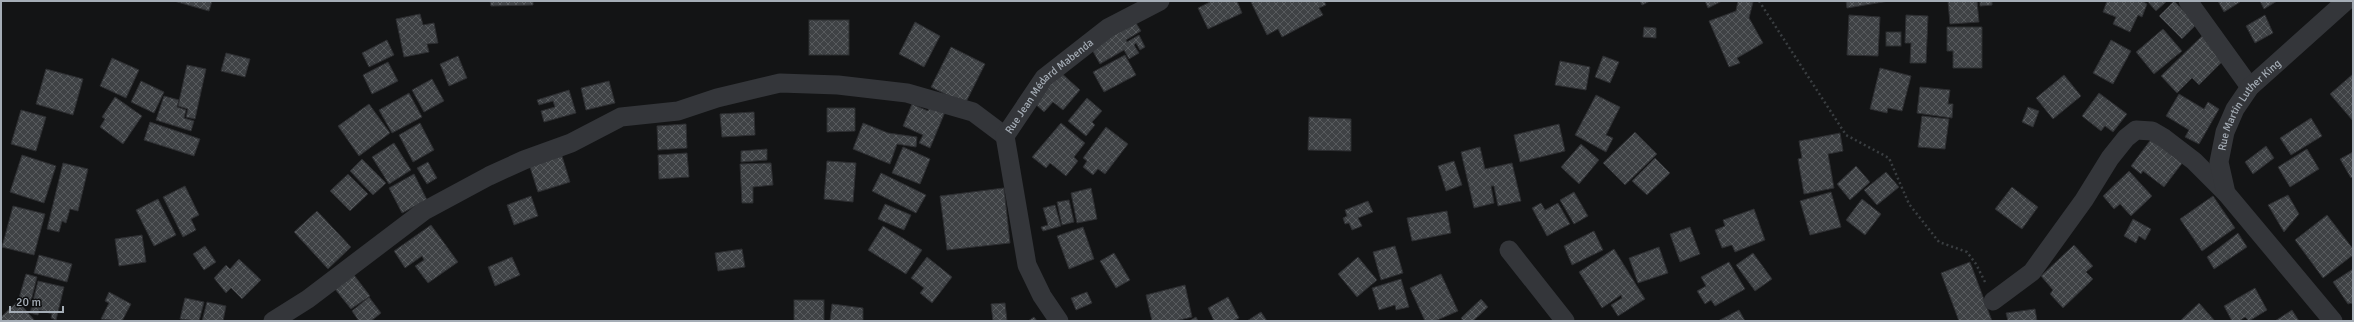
<svg xmlns="http://www.w3.org/2000/svg" width="2354" height="322" viewBox="0 0 2354 322" font-family="Signika,sans-serif">
<style>
.building{fill:url(#building-cross-hatch);stroke:#2d2e31}
.lines{fill:none;stroke-linecap:round;stroke-linejoin:round}
.path{stroke:#3a3e41;stroke-width:2.5;stroke-dasharray:2 3;stroke-linecap:butt}
.minor{stroke:#34363a;stroke-width:19}
.labels{text-anchor:middle;dominant-baseline:central;stroke-width:4;stroke-linejoin:round;paint-order:stroke}
.street-label{font-size:11px;fill:#a5adb6;stroke:#0e0f10}
</style>
<defs>
<pattern id="building-cross-hatch" width="8" height="8" patternUnits="userSpaceOnUse"><rect width="8" height="8" fill="#3f4245"/><path d="M0 0l8 8M0 8l8-8" fill="none" stroke="#585b5e"/></pattern>
</defs>
<rect width="100%" height="100%" fill="#131415"/>
<g class="building">
<polygon points="174,1 212,1 209,11"/>
<polygon points="490,1 533,1 533,5 491,6"/>
<polygon points="1212,1 1237,1 1242,13 1208,29 1198,8"/>
<polygon points="1253,1 1324,1 1326,5 1319,8 1323,15 1282,37 1278,29 1267,35 1251,2"/>
<polygon points="1640,1 1650,1 1642,5"/>
<polygon points="1705,1 1722,1 1708,8"/>
<polygon points="1738,1 1753,2 1749,18 1763,43 1737,58 1740,63 1729,67 1709,21 1736,11"/>
<polygon points="1846,1 1889,1 1847,8"/>
<polygon points="1948,1 1977,1 1979,22 1950,24"/>
<polygon points="1980,1 1992,1 1992,5 1980,6"/>
<polygon points="2107,1 2142,1 2147,4 2142,17 2138,15 2130,32 2113,24 2116,17 2103,12"/>
<polygon points="2147,1 2167,1 2156,11"/>
<polygon points="2174,1 2197,24 2182,39 2159,16"/>
<polygon points="2218,1 2239,1 2240,2 2224,12"/>
<polygon points="2260,1 2277,1 2264,9"/>
<polygon points="420,14 423,25 434,23 438,43 427,44 429,52 404,57 396,19"/>
<polygon points="1849,15 1880,17 1878,56 1847,55"/>
<polygon points="1906,15 1928,16 1926,63 1910,63 1911,43 1905,43"/>
<polygon points="2265,15 2273,33 2255,43 2246,26"/>
<rect x="809" y="20" width="40" height="35"/>
<polygon points="1134,20 1141,31 1126,40 1127,42 1139,35 1145,47 1140,50 1136,43 1134,45 1139,53 1129,59 1124,50 1100,64 1090,46"/>
<polygon points="915,22 940,36 924,67 899,54"/>
<polygon points="1644,27 1656,28 1656,38 1643,37"/>
<polygon points="1947,27 1982,27 1982,68 1953,68 1953,51 1947,51"/>
<polygon points="2163,29 2182,51 2154,74 2136,52"/>
<rect x="1886" y="32" width="15" height="14"/>
<polygon points="2202,36 2224,60 2199,85 2192,78 2177,93 2161,76"/>
<polygon points="387,40 394,55 369,67 362,53"/>
<polygon points="2111,40 2131,51 2113,84 2093,73"/>
<polygon points="951,47 985,64 965,104 931,87"/>
<polygon points="226,53 250,59 245,77 221,71"/>
<polygon points="1125,55 1136,75 1104,92 1093,72"/>
<polygon points="458,56 467,78 449,86 440,64"/>
<polygon points="1603,56 1619,62 1610,83 1595,77"/>
<polygon points="112,58 139,70 126,98 100,86"/>
<polygon points="1560,61 1590,67 1586,90 1555,85"/>
<polygon points="388,62 398,81 372,94 363,75"/>
<polygon points="187,65 206,69 195,119 186,117 188,109 178,106"/>
<polygon points="1880,68 1911,76 1902,111 1888,108 1887,113 1870,109"/>
<polygon points="46,69 83,79 73,115 36,104"/>
<polygon points="1059,71 1080,90 1063,110 1053,102 1044,112 1032,101"/>
<polygon points="2353,74 2353,121 2330,94"/>
<polygon points="2064,75 2081,96 2053,119 2036,98"/>
<polygon points="432,79 444,101 424,112 412,90"/>
<polygon points="141,81 164,92 154,113 131,102"/>
<polygon points="609,81 615,103 586,110 581,88"/>
<polygon points="1920,87 1950,90 1948,104 1953,104 1952,118 1917,113"/>
<polygon points="569,90 576,113 544,122 541,111 555,107 553,101 539,105 537,100"/>
<polygon points="409,93 422,117 392,133 379,110"/>
<polygon points="2099,93 2127,114 2113,132 2105,126 2101,131 2082,116"/>
<polygon points="2179,94 2204,109 2208,102 2219,109 2199,144 2185,137 2189,130 2166,116"/>
<polygon points="1596,95 1620,107 1606,135 1613,138 1606,152 1575,135"/>
<polygon points="164,96 179,100 177,107 186,110 184,118 194,121 191,131 156,120"/>
<polygon points="115,97 142,116 123,144 100,127 105,119 102,117"/>
<polygon points="1087,98 1102,111 1092,122 1095,125 1086,136 1068,121"/>
<polygon points="369,104 390,133 359,156 338,126"/>
<polygon points="912,104 928,111 930,106 945,112 930,148 919,143 923,135 903,126"/>
<polygon points="2028,107 2039,111 2033,127 2022,122"/>
<polygon points="827,108 855,108 855,131 827,132"/>
<polygon points="21,110 46,117 36,151 11,144"/>
<polygon points="754,112 755,135 722,137 720,114"/>
<polygon points="1922,116 1949,119 1945,149 1918,147"/>
<polygon points="1309,117 1351,119 1351,151 1308,150"/>
<polygon points="2311,118 2322,136 2291,155 2280,138"/>
<polygon points="150,122 200,139 194,156 144,140"/>
<polygon points="420,123 434,150 413,162 399,135"/>
<polygon points="863,123 888,133 917,137 916,147 897,144 890,164 853,149"/>
<polygon points="1061,123 1085,143 1074,157 1078,161 1066,176 1050,163 1046,168 1032,157"/>
<polygon points="686,124 687,148 658,150 657,126"/>
<polygon points="1559,124 1565,151 1520,162 1514,135"/>
<polygon points="1106,127 1128,144 1105,174 1098,169 1093,175 1083,167 1087,161 1083,158"/>
<polygon points="1635,132 1657,154 1625,185 1603,163"/>
<polygon points="1840,133 1843,151 1828,154 1834,188 1804,194 1798,159 1802,158 1799,141"/>
<polygon points="2152,138 2183,162 2164,187 2143,171 2141,174 2131,166"/>
<polygon points="394,143 411,170 389,184 372,157"/>
<polygon points="1581,144 1599,160 1579,184 1561,167"/>
<polygon points="2266,146 2274,158 2253,174 2245,162"/>
<polygon points="903,147 930,159 920,184 892,173"/>
<polygon points="1480,147 1485,169 1512,163 1521,201 1498,206 1494,186 1491,186 1494,203 1474,208 1461,152"/>
<polygon points="767,149 767,160 741,162 741,151"/>
<polygon points="2307,149 2319,169 2290,187 2278,167"/>
<polygon points="2353,152 2353,176 2351,178 2340,159"/>
<polygon points="561,153 570,182 538,192 529,164"/>
<polygon points="687,153 689,177 659,179 658,155"/>
<polygon points="22,155 56,166 44,203 10,192"/>
<polygon points="1655,158 1670,173 1647,195 1632,181"/>
<polygon points="362,159 386,183 373,195 350,171"/>
<polygon points="827,161 856,163 853,202 824,199"/>
<polygon points="1454,161 1462,185 1446,191 1438,166"/>
<polygon points="428,162 437,178 427,184 417,168"/>
<polygon points="63,163 88,169 78,211 70,209 66,223 62,221 59,232 47,229"/>
<polygon points="771,163 773,185 753,187 753,203 742,203 740,164"/>
<polygon points="1856,166 1870,182 1850,200 1837,184"/>
<polygon points="2129,171 2152,196 2131,216 2120,204 2114,209 2103,196"/>
<polygon points="1886,172 1899,187 1877,205 1864,190"/>
<polygon points="881,173 926,195 916,213 872,191"/>
<polygon points="348,174 368,194 350,211 330,191"/>
<polygon points="414,174 427,200 402,213 389,188"/>
<polygon points="185,186 199,215 191,219 196,230 183,237 163,197"/>
<polygon points="2012,187 2038,207 2022,229 1995,209"/>
<polygon points="1004,188 1010,243 947,250 940,196"/>
<polygon points="1091,188 1097,219 1077,223 1071,193"/>
<polygon points="1574,192 1588,216 1574,224 1560,200"/>
<polygon points="1831,192 1841,227 1810,235 1800,201"/>
<polygon points="2288,195 2299,214 2284,232 2268,205"/>
<polygon points="531,196 538,216 514,225 507,205"/>
<polygon points="2213,196 2235,228 2202,251 2180,219"/>
<polygon points="158,199 176,235 154,246 136,210"/>
<polygon points="1862,199 1881,214 1865,235 1846,220"/>
<polygon points="1069,200 1074,222 1062,225 1057,202"/>
<polygon points="1368,201 1373,212 1358,218 1362,226 1352,230 1349,223 1345,224 1343,218 1347,216 1345,210"/>
<polygon points="1541,203 1545,210 1558,203 1570,224 1547,236 1532,208"/>
<polygon points="885,204 911,215 904,230 878,219"/>
<polygon points="1055,205 1061,226 1043,231 1041,227 1048,225 1043,208"/>
<polygon points="13,206 45,214 34,255 2,247"/>
<polygon points="1754,209 1765,240 1735,252 1732,245 1722,248 1715,230 1725,226 1723,220"/>
<polygon points="317,211 351,247 328,269 294,232"/>
<polygon points="1447,211 1451,233 1412,241 1407,218"/>
<polygon points="2327,215 2353,249 2353,255 2323,278 2295,240"/>
<polygon points="2133,219 2151,229 2145,240 2139,236 2136,243 2124,236"/>
<polygon points="431,225 458,262 428,283 415,266 424,260 422,256 405,268 394,251"/>
<polygon points="883,226 922,250 906,274 868,250"/>
<polygon points="1083,227 1094,259 1069,269 1057,236"/>
<polygon points="1690,227 1700,254 1680,262 1670,234"/>
<polygon points="1594,231 1603,250 1572,265 1564,246"/>
<polygon points="2238,233 2247,247 2214,269 2207,257"/>
<polygon points="142,235 146,262 119,266 115,239"/>
<polygon points="2074,245 2093,266 2086,272 2093,279 2063,308 2050,294 2053,290 2041,276"/>
<polygon points="205,246 216,262 204,270 193,254"/>
<polygon points="1395,246 1403,273 1381,280 1373,252"/>
<polygon points="1659,247 1668,273 1638,283 1629,258"/>
<polygon points="742,249 745,267 718,271 715,253"/>
<polygon points="1614,249 1645,299 1618,316 1611,305 1622,298 1621,295 1602,308 1579,272"/>
<polygon points="1114,253 1130,280 1116,288 1100,261"/>
<polygon points="1753,253 1772,279 1755,291 1736,265"/>
<polygon points="39,255 72,264 67,282 34,273"/>
<polygon points="512,257 520,275 495,286 488,267"/>
<polygon points="927,257 952,277 932,303 920,293 924,288 911,278"/>
<polygon points="1358,257 1377,280 1357,297 1338,274"/>
<polygon points="239,259 261,280 242,299 231,288 226,293 214,278 226,265 230,269"/>
<polygon points="1729,262 1745,289 1715,306 1711,300 1705,304 1697,291 1706,286 1701,277"/>
<polygon points="1970,262 1992,321 1959,321 1941,273"/>
<polygon points="2353,269 2353,305 2351,303 2348,304 2333,282"/>
<polygon points="26,274 37,277 31,301 19,298"/>
<polygon points="1441,274 1458,311 1435,321 1425,321 1410,288"/>
<polygon points="354,275 370,296 351,309 335,289"/>
<polygon points="1401,279 1409,307 1396,310 1395,305 1379,310 1372,288"/>
<polygon points="38,281 64,287 56,320 51,318 52,314 39,310 38,315 30,313"/>
<polygon points="1185,285 1192,317 1175,321 1152,321 1146,295"/>
<polygon points="2255,288 2267,310 2249,321 2245,317 2239,321 2232,321 2224,306"/>
<polygon points="109,292 131,304 122,321 101,319 109,303 105,301"/>
<polygon points="1087,292 1092,303 1076,310 1071,298"/>
<polygon points="369,297 381,313 371,321 359,321 352,311"/>
<polygon points="1228,297 1239,318 1233,321 1214,321 1208,308"/>
<polygon points="185,298 204,302 199,321 180,319"/>
<polygon points="1481,299 1488,307 1473,321 1463,321 1461,318"/>
<rect x="794" y="300" width="30" height="21"/>
<polygon points="18,301 35,321 1,321 1,317"/>
<polygon points="207,302 226,306 223,321 202,321"/>
<polygon points="1005,303 1007,321 993,321 991,304"/>
<polygon points="2199,303 2215,321 2180,321"/>
<polygon points="832,304 863,308 863,321 830,321"/>
<polygon points="2035,309 2037,321 2008,321 2006,313"/>
<polygon points="1739,310 1745,321 1718,321"/>
<polygon points="2292,310 2299,321 2275,321"/>
<polygon points="1261,312 1267,321 1247,321"/>
<polygon points="1034,317 1037,321 1028,321"/>
<polygon points="1196,317 1198,321 1189,321"/>
</g>
<g class="lines">
<polyline class="path" points="1759,1 1846,135 1889,158 1909,204 1939,242 1967,252 1976,264 1986,284"/>
<g class="minor">
<polyline points="2188,1 2250,87"/>
<polyline points="1509,250 1565,321"/>
<polyline points="1993,301 2032,272 2084,200 2110,158 2126,138 2136,130 2152,131 2164,138 2194,161 2226,193"/>
<polyline points="273,321 308,299 424,211 489,176 524,160 571,143 621,117 678,111 717,98 780,83 838,85 907,93 973,112 1005,136"/>
<path id="s1" d="M1059 321 1042 296 1027 265 1005 136 1044 78 1108 28 1160 1"/>
<path id="s2" d="M2333 321 2226 193 2219 162 2225 132 2235 109 2250 87 2346 1"/>
</g>
</g>
<g class="labels">
<g class="street-label">
<text stroke="none"><textPath href="#s1" startOffset="263">Rue Jean Médard Mabenda</textPath></text>
<text stroke="none"><textPath href="#s2" startOffset="265">Rue Martin Luther King</textPath></text>
</g>
</g>
<rect width="2354" height="322" fill="none" stroke="#a5adb6" stroke-width="4"/>
<path d="M10 306v6h53v-6" fill="none" stroke="#a5adb6" stroke-width="2"/>
<text x="16" y="306" font-size="12" fill="#a5adb6" stroke="#0e0f10" stroke-width="3" paint-order="stroke">20 m</text>
</svg>
